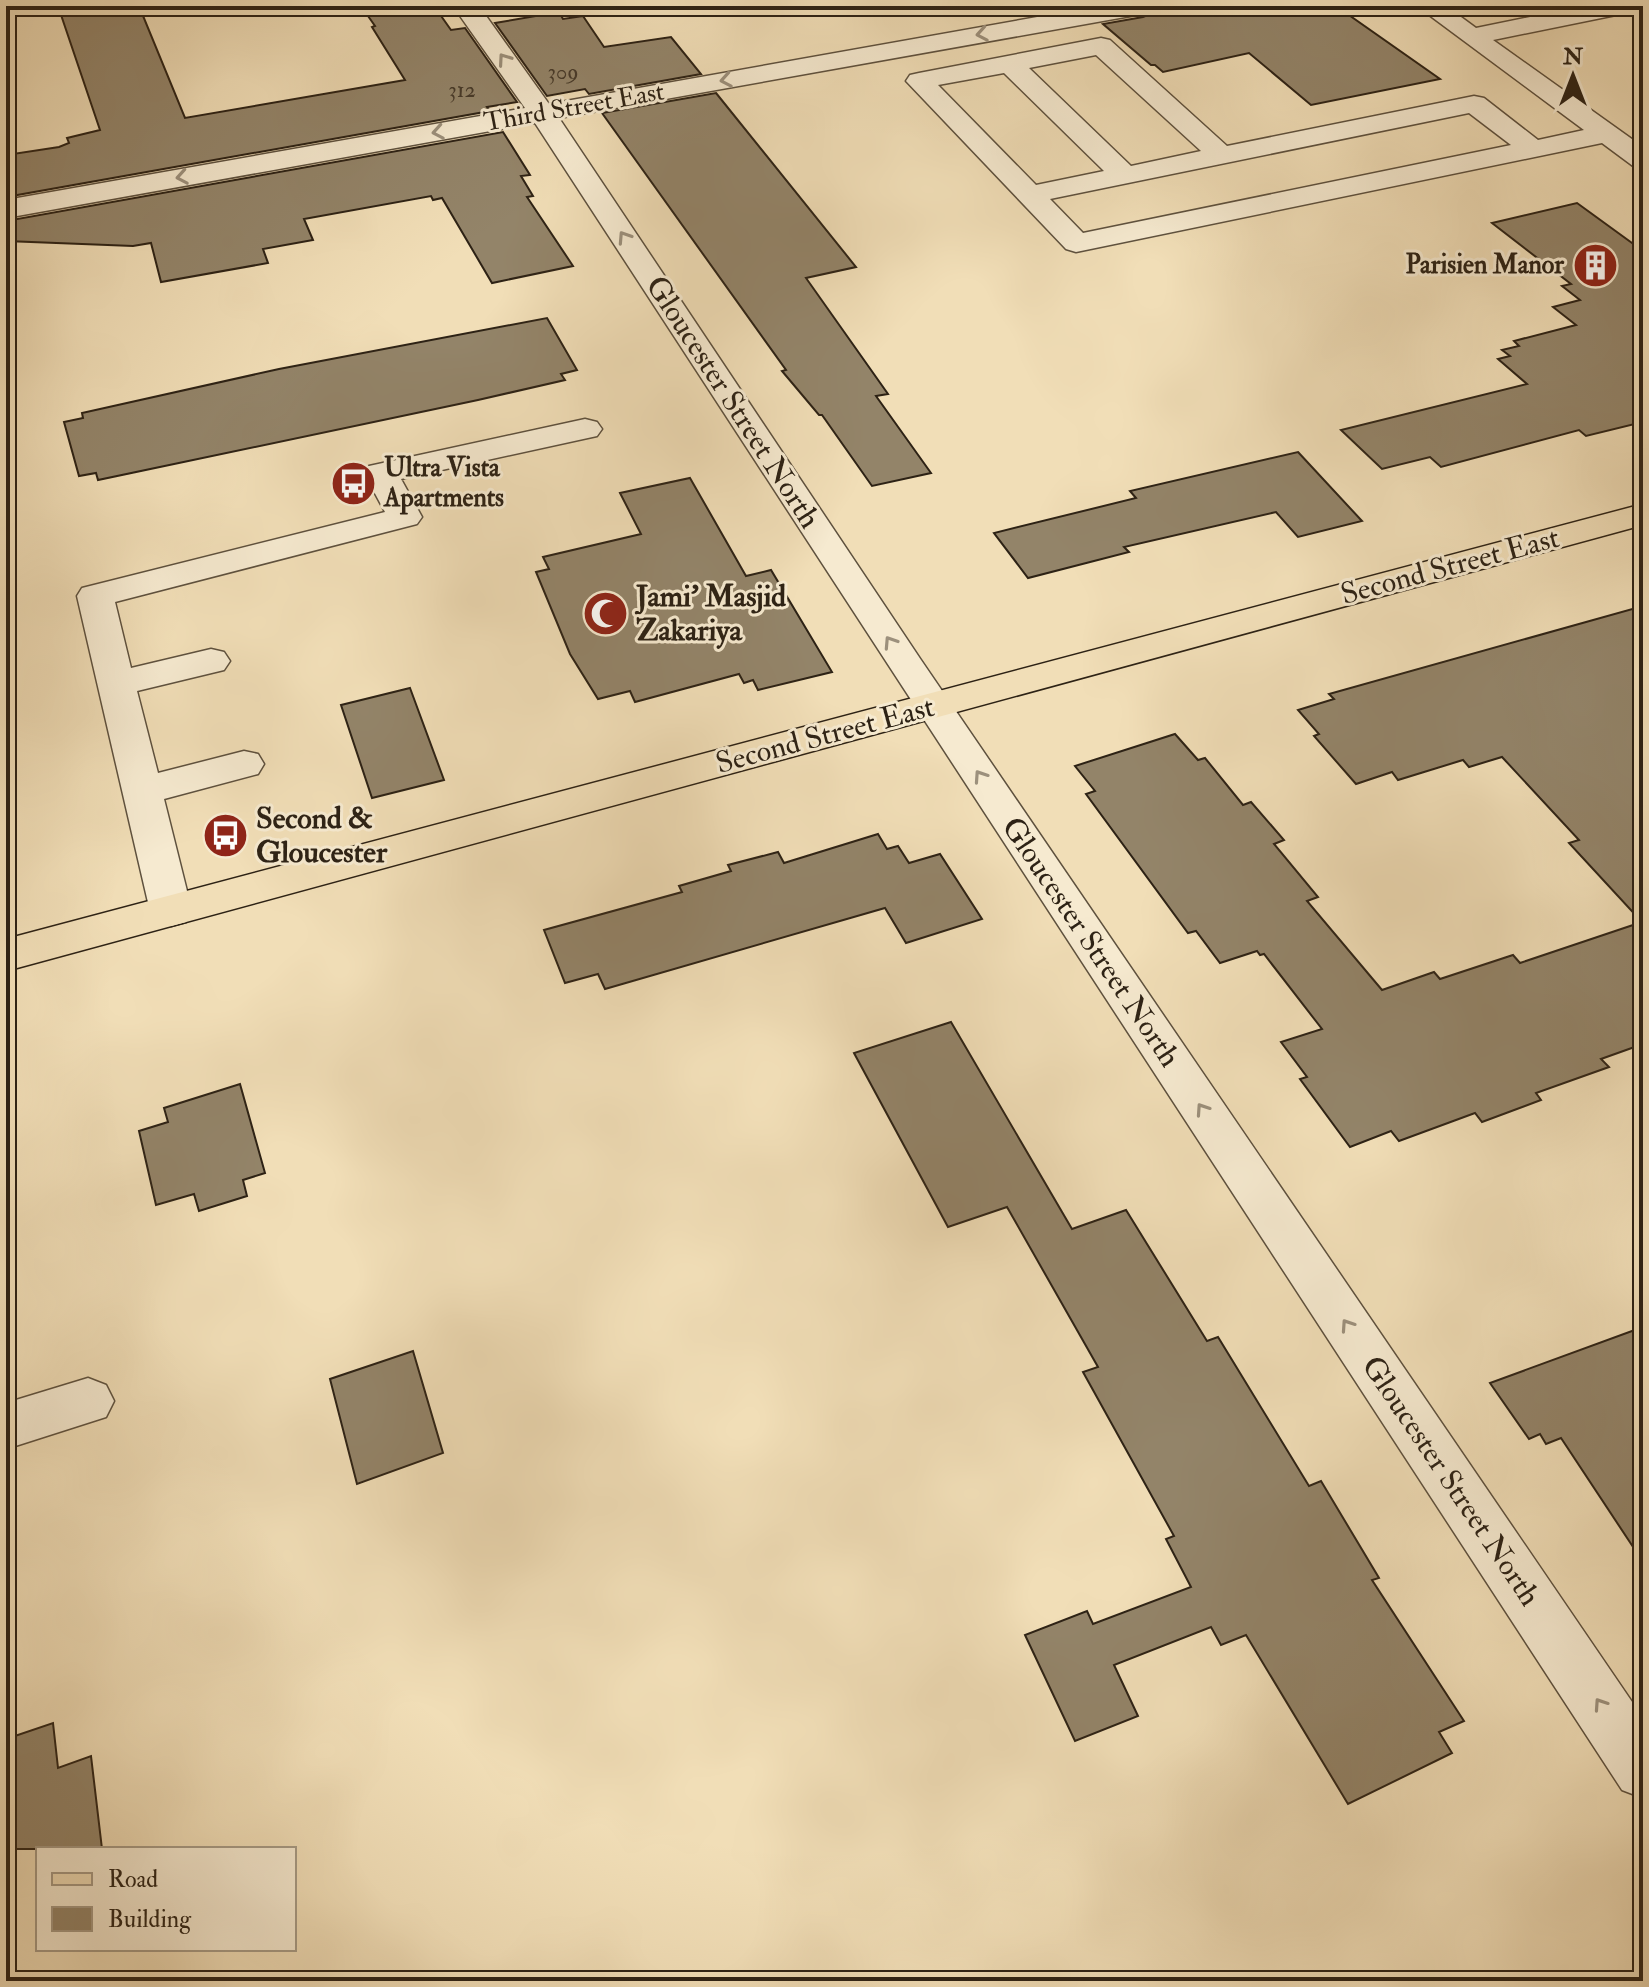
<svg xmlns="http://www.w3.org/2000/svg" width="1649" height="1987" viewBox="0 0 1649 1987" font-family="'IM FELL Double Pica',serif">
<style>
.building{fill:#938469;stroke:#2d2215;stroke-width:2}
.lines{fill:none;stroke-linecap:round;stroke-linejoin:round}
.minor-casing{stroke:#5e513e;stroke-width:3}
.major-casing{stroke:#2d2215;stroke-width:3}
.minor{fill:#f6ead0;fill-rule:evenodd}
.major{fill:#f1deb7;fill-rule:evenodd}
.oneway{stroke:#9c907c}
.labels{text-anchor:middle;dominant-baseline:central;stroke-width:6;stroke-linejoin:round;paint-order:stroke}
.far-number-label{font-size:22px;fill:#463a2a}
.far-street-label{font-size:26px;fill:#2d2215;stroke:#f6ead0}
.far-poi-label{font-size:26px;font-weight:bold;fill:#2d2215;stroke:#f6ead0;text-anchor:end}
.street-label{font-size:30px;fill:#2d2215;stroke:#f6ead0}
.poi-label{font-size:30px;font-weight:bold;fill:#2d2215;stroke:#f6ead0;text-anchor:start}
</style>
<rect width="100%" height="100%" fill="#f1deb7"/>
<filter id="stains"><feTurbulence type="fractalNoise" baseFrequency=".0025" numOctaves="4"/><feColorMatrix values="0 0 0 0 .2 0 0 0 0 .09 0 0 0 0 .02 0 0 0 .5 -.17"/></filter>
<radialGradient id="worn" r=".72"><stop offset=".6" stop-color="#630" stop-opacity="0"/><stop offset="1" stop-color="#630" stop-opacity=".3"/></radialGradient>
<g class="building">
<polygon points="58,6 139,6 185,118 405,80 372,27 375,26 368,16 378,14 372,6 434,6 451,30 465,28 517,102 487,107 490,111 6,197 6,155 59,147 69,143 67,138 100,130"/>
<polygon points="1158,6 1336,6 1440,79 1311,105 1249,53 1163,72 1155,65 1151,65 1103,24 1143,17 1153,13"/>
<polygon points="559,12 563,19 583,16 604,47 671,37 701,74 589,94 585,89 547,96 495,23"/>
<polygon points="716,93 856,267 806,278 888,394 876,396 931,473 872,486 822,415 819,415 782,371 786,370 602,113"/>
<polygon points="503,132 530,175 521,176 533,196 527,197 573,266 492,283 442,198 433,200 431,196 304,219 313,240 263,249 268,263 161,282 151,243 133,246 6,241 6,221"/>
<polygon points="1577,203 1643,251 1643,422 1586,436 1579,430 1441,467 1430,457 1382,469 1341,430 1527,384 1498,359 1510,356 1502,350 1519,346 1514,341 1576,325 1553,307 1580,300 1562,286 1571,284 1492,223"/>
<polygon points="547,318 577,370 561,374 565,380 478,400 98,480 96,473 79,476 64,422 83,418 82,413 279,369"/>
<polygon points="1298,452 1362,521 1298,537 1276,512 1124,547 1129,552 1028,578 994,533 1136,498 1130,491"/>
<polygon points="690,478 746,576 771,570 832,672 758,690 753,680 744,683 739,674 635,702 630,691 598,699 570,654 536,572 549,569 543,557 641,534 620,493"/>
<polygon points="1643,606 1643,1044 1601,1059 1609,1067 1536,1093 1541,1100 1482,1122 1475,1113 1399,1141 1391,1131 1350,1147 1300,1079 1307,1077 1281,1042 1322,1029 1264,954 1260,955 1257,951 1220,963 1196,931 1188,933 1086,794 1095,791 1075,766 1175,734 1198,760 1205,758 1243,805 1251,802 1284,840 1274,844 1318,897 1307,901 1382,990 1434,972 1440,979 1513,955 1520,963 1642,922 1569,843 1579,840 1502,757 1469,767 1463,760 1398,780 1392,772 1356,784 1314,736 1319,734 1298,710 1334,699 1329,694"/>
<polygon points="410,688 444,780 372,798 341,705"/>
<polygon points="878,834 887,849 898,846 909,863 940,854 982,919 906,943 885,908 605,989 598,974 565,983 544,930 682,892 679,886 731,871 728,865 778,852 784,863"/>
<polygon points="951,1022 1072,1229 1126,1210 1207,1341 1218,1337 1309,1486 1321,1481 1379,1578 1372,1580 1464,1721 1439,1732 1452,1753 1348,1804 1246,1635 1221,1645 1211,1627 1114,1665 1138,1716 1075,1741 1025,1635 1087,1611 1093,1624 1191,1587 1166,1539 1174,1536 1083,1372 1098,1367 1007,1207 948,1227 854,1053"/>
<polygon points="240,1084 265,1173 243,1180 247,1196 199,1211 194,1194 156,1205 139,1131 168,1122 164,1108"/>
<polygon points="1643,1327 1643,1562 1561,1438 1546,1444 1540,1434 1529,1439 1490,1383"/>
<polygon points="413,1351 443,1453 357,1484 330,1379"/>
<polygon points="53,1723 58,1768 91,1756 102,1849 6,1849 6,1739"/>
</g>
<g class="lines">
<defs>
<g id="minor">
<polygon points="453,6 479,6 549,104 1099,6 1155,6 1151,11 1142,14 559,118 921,660 1643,1718 1643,1798 1622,1790 535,123 6,218 6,200 525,108"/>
<path d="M1417 6H1446L1476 28 1584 6H1634L1630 11 1621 14 1493 40 1643 147V168L1633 166 1602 143 1076 252 1066 249 906 81 910 75 919 73 1101 38 1110 40 1227 146 1474 96 1484 98 1538 140 1584 130ZM1096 55 1201 151 1131 166 1029 68ZM1004 73 1104 171 1036 185 938 85ZM1469 113 1511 145 1083 233 1050 199Z"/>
<polygon points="585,419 597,422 602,429 597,436 401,479 422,517 417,524 115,602 131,668 211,649 224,652 230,661 224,670 137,691 158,773 244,751 258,754 264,764 258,774 164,799 192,911 186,922 171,926 156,922 150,911 77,596 82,588 385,512 364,473 369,466"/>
<polygon points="88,1378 106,1385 114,1401 106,1417 6,1449 6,1403"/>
</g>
<polygon id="major" points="1643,504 1643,525 6,971 6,939"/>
</defs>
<use href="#minor" class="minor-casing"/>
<use href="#major" class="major-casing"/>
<use href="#minor" class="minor"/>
<use href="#major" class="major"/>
</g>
<defs><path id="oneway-chevron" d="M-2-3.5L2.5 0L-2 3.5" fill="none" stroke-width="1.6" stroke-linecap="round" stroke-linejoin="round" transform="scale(2)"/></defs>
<g class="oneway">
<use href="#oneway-chevron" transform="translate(982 34) rotate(170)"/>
<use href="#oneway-chevron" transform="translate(504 59) rotate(-125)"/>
<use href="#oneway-chevron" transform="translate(726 80) rotate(170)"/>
<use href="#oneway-chevron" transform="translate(438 132) rotate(170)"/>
<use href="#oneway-chevron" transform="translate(182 177) rotate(170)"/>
<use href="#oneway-chevron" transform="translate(624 237) rotate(-123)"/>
<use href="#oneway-chevron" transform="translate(890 642) rotate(-123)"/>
<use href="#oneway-chevron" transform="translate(980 776) rotate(-124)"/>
<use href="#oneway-chevron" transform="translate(1202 1109) rotate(-124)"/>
<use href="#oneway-chevron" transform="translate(1347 1325) rotate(-124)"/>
<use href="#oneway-chevron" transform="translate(1600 1704) rotate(-124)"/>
</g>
<defs>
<symbol id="building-disc" viewBox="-11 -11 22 22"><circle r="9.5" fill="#8f2418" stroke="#f6ead0"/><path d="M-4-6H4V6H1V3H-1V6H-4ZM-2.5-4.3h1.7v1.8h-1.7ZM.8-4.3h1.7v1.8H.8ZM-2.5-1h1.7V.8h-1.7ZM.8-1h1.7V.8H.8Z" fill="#fff"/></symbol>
<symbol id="bus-disc" viewBox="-11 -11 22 22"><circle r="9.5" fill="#8f2418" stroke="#f6ead0"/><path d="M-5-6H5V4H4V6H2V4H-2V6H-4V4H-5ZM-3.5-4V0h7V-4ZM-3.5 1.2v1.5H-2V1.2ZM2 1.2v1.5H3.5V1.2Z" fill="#fff"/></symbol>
<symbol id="mosque-disc" viewBox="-11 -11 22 22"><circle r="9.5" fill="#8f2418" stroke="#f6ead0"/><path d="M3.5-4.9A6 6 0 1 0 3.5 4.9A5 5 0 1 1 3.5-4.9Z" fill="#fff"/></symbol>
</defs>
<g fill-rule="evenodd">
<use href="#building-disc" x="1570" y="240" width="51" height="51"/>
<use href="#bus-disc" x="328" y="458" width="51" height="51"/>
<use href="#mosque-disc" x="580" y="588" width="51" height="51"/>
<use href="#bus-disc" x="200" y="810" width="51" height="51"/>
</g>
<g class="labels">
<g class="far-number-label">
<text x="563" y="72">309</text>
<text x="462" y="90">312</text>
</g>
<g class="far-street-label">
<text transform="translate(574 107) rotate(-10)">Third Street East</text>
</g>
<g class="far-poi-label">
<text x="1564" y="265">Parisien Manor</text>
<text x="384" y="468" text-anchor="start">Ultra Vista<tspan x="384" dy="30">Apartments</tspan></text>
</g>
<g class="street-label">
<text transform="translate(733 402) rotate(57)">Gloucester Street North</text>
<text transform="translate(1450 566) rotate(-15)">Second Street East</text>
<text transform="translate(825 735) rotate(-15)">Second Street East</text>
<text transform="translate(1091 942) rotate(56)">Gloucester Street North</text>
<text transform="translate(1451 1481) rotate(56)">Gloucester Street North</text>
</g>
<g class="poi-label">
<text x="636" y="596">Jami' Masjid<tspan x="636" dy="34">Zakariya</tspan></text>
<text x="256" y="818">Second &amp;<tspan x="256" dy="34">Gloucester</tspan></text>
</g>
</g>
<rect width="1649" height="1987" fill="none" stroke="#f1deb7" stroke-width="32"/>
<rect x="8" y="8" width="1633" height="1971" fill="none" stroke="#2d2215" stroke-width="4"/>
<rect x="16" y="16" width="1617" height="1955" fill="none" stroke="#2d2215" stroke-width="2"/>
<rect x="36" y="1847" width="260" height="104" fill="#f6ead0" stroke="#a69a85" stroke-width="2"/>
<rect x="52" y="1873" width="40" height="12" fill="#f1deb7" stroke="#a69a85" stroke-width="2"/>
<text x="108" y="1887" font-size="24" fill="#2d2215">Road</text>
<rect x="52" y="1907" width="40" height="24" fill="#938469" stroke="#a69a85" stroke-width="2"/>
<text x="108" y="1927" font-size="24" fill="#2d2215">Building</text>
<g transform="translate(1573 76)" stroke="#f6ead0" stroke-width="6" paint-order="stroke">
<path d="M0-6L14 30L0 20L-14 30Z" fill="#2d2215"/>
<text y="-12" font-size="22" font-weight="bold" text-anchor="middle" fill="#2d2215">N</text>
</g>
<rect width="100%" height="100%" filter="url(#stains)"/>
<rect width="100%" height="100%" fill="url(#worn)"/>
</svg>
